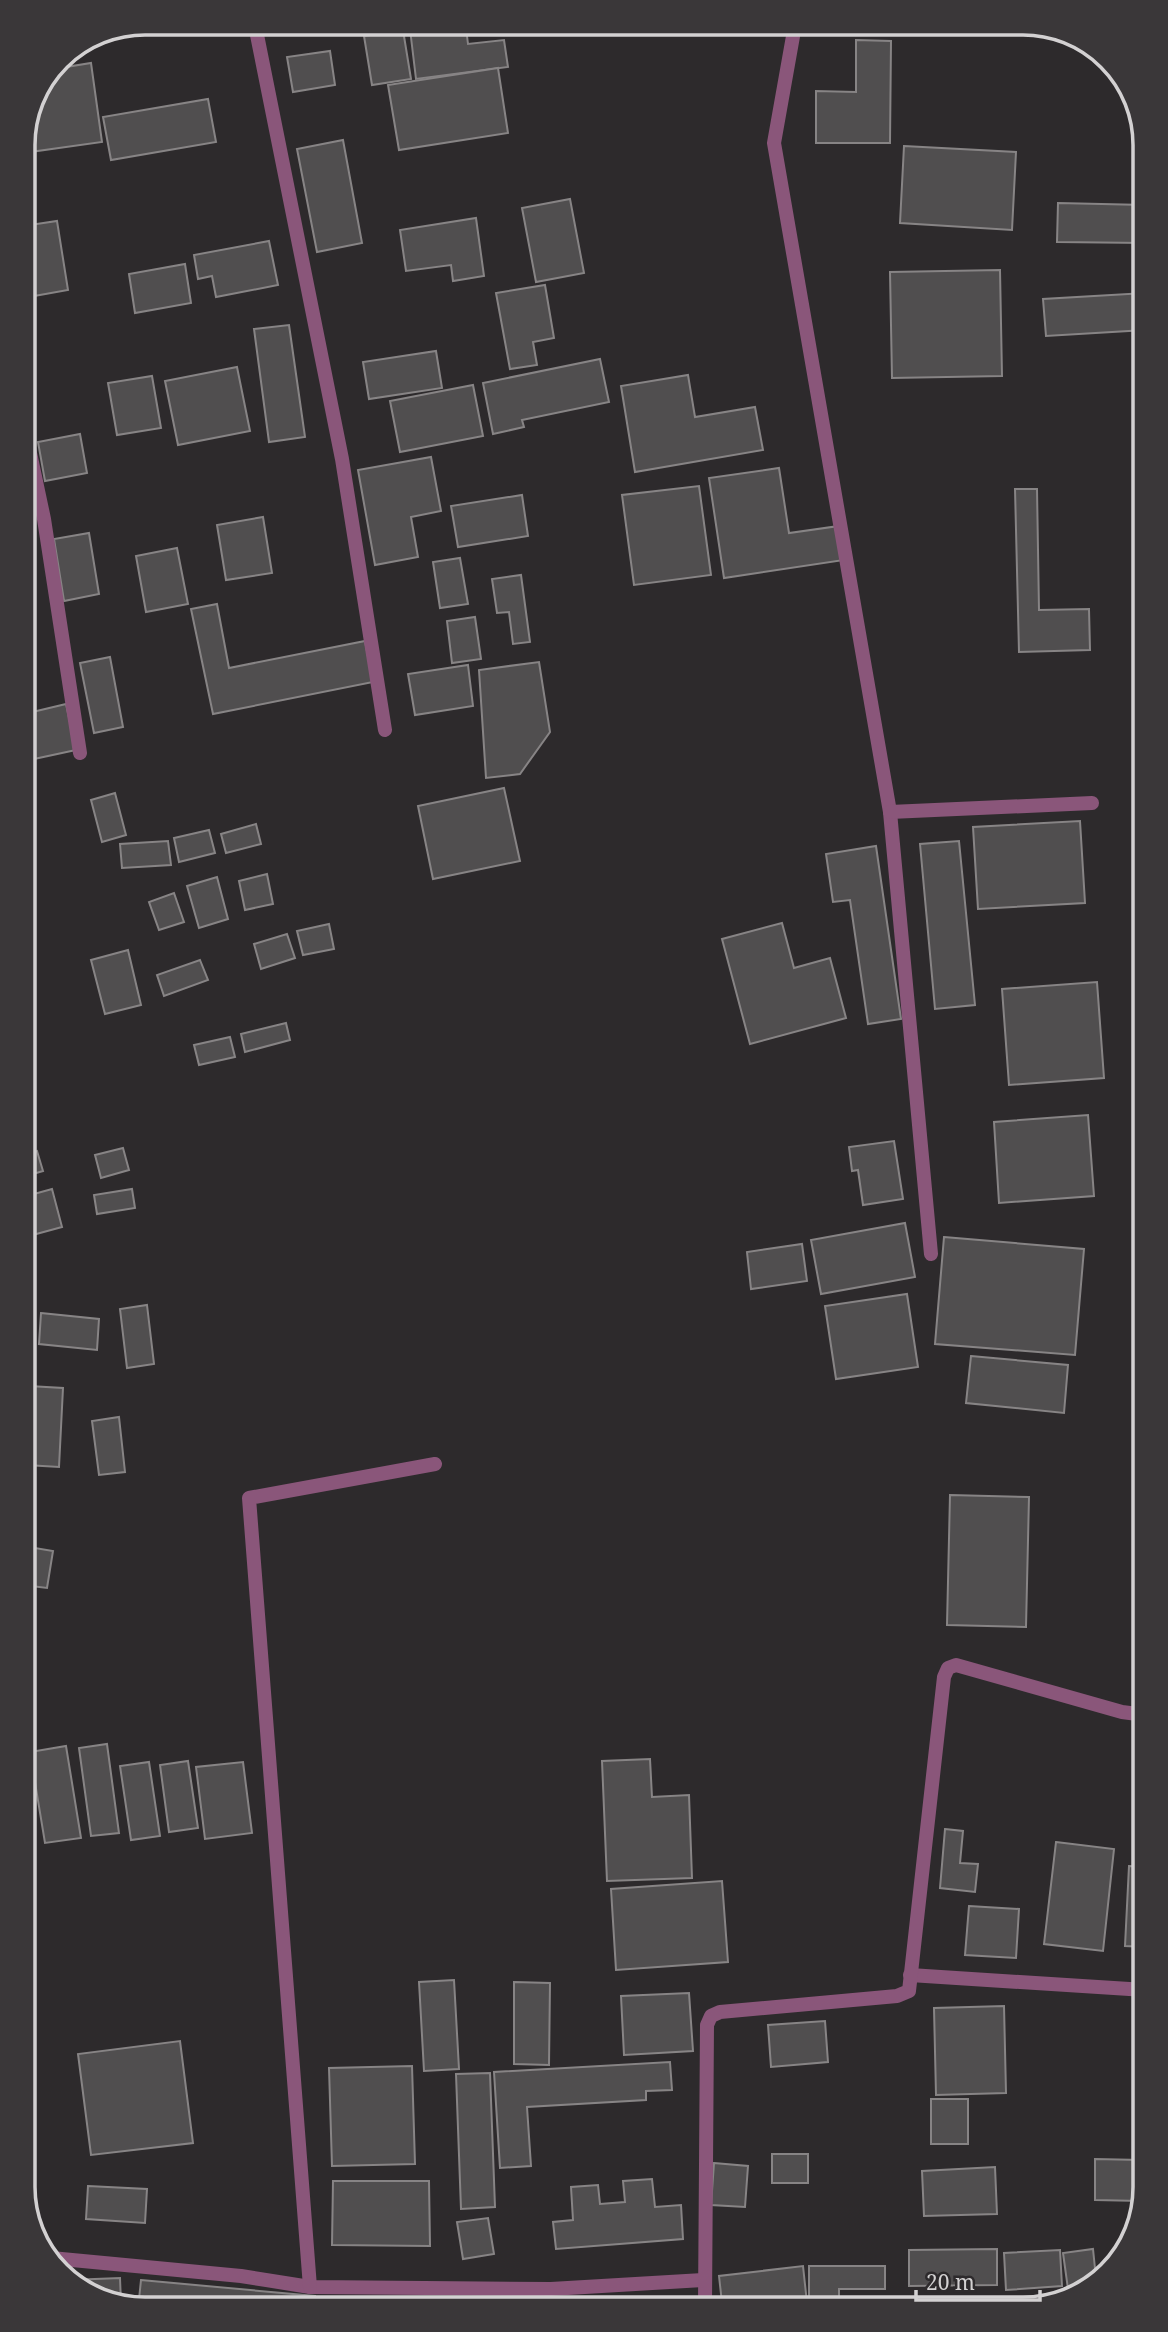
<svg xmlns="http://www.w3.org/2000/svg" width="1168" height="2332" viewBox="0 0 1168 2332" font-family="'Noto Serif',serif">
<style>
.building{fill:#504e4f;stroke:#878485;stroke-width:2}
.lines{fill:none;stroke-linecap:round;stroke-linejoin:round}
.minor{stroke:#8a567a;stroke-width:14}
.rim{fill:none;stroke:#d3d1d2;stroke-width:3.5}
</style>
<rect width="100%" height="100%" fill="#2d2a2c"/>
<g class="building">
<polygon points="466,28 468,44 504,40 508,67 416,79 410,29"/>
<polygon points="403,30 411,79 372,85 364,36"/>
<polygon points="856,40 891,41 890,143 816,143 816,91 856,92"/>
<polygon points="330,51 335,85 293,92 287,57"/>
<polygon points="91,63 102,142 23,153 23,137 54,69"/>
<polygon points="498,68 508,133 399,150 388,85"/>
<polygon points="208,99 216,142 111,160 103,117"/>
<polygon points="343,140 362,243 317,252 297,149"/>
<polygon points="904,146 1016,152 1012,230 900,223"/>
<polygon points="570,199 584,273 536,282 522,208"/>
<polygon points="1058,203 1145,205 1145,243 1057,242"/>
<polygon points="476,218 484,276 453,281 451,265 406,271 400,230"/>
<polygon points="57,221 68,290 23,298 23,226"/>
<polygon points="269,241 278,285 216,297 212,276 198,279 194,255"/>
<polygon points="185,264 191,303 135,313 129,274"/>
<polygon points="1000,270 1002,376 892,378 890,272"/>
<polygon points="545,285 554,338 533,342 537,365 510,369 496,293"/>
<polygon points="1145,293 1145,330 1046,336 1043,299"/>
<polygon points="289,325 305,437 269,442 254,329"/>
<polygon points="436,351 442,388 369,399 363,362"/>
<polygon points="600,359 609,402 522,420 524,427 493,434 483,383"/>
<polygon points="237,367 250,431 178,445 165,381"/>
<polygon points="688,375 695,417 755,407 763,450 635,472 621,386"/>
<polygon points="152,376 161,428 117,435 108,383"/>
<polygon points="473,385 483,436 400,452 390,401"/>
<polygon points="80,434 87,473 45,481 38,442"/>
<polygon points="431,457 441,511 411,517 418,557 375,565 358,470"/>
<polygon points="779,468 789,533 839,526 844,560 724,578 709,478"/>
<polygon points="699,486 711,575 634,585 622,495"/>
<polygon points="1015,489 1037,489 1039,610 1089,609 1090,650 1019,652"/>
<polygon points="522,495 528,536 458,547 451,506"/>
<polygon points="263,517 272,573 226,580 217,525"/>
<polygon points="89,533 99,594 64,601 54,539"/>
<polygon points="177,548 188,604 146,612 136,556"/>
<polygon points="460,558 468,604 440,608 433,562"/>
<polygon points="521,575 530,642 513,644 509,612 497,613 492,579"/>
<polygon points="217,604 229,668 365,641 373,682 213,714 191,609"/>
<polygon points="475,617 481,659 452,663 447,621"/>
<polygon points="110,657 123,727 94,733 80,663"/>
<polygon points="539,662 550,732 520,774 486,778 479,670"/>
<polygon points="468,665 473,706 415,715 408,674"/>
<polygon points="66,704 76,750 34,759 24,714"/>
<polygon points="504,788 520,861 433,879 418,806"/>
<polygon points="115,793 126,835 102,842 91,800"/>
<polygon points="1080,821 1085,903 978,909 973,827"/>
<polygon points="256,824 261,844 226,853 221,834"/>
<polygon points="209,830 215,853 179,862 174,838"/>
<polygon points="168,841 171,865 122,868 120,844"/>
<polygon points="959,841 975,1005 935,1009 920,844"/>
<polygon points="876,846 901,1019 868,1024 850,900 833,902 826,854"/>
<polygon points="267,874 273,904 245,910 239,881"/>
<polygon points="217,877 228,919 199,928 187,886"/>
<polygon points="174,893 184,922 159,930 149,902"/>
<polygon points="782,923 794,968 830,958 846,1018 750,1044 722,939"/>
<polygon points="329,924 334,949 303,955 297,931"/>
<polygon points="287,934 295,958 261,969 254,944"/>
<polygon points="128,950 141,1005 105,1014 91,960"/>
<polygon points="200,960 208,980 164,996 157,975"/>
<polygon points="1097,982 1104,1078 1009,1085 1002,989"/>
<polygon points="286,1023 290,1040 245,1052 241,1034"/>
<polygon points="230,1037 235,1057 199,1065 194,1045"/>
<polygon points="1088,1115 1094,1196 999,1203 994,1122"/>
<polygon points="894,1141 903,1199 863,1205 858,1170 852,1171 849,1147"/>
<polygon points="123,1148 129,1170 101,1178 95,1155"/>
<polygon points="37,1151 43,1171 23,1177 23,1156"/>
<polygon points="52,1189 62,1227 29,1236 23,1213 23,1197"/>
<polygon points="132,1189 135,1208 97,1214 94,1195"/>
<polygon points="905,1223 915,1277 821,1294 811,1240"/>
<polygon points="944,1237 1084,1249 1075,1355 935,1344"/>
<polygon points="802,1244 807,1281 751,1289 747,1252"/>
<polygon points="907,1294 918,1367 836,1379 825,1306"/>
<polygon points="147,1305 154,1364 127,1368 120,1309"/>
<polygon points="41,1313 99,1319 97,1350 39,1344"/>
<polygon points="971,1356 1068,1365 1064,1413 966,1403"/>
<polygon points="29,1386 63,1388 59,1467 26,1465"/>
<polygon points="119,1417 125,1472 99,1475 92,1421"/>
<polygon points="1145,1424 1145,1545 1133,1544"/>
<polygon points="950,1495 1029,1497 1026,1627 947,1625"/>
<polygon points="23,1546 53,1551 47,1588 23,1585"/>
<polygon points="107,1744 119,1833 91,1836 79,1748"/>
<polygon points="66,1746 81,1838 45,1843 30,1752"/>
<polygon points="650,1759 652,1797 689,1795 692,1878 607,1881 602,1761"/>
<polygon points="188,1761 198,1828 169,1832 160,1765"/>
<polygon points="149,1762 160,1836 131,1840 120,1766"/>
<polygon points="243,1762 252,1833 205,1839 196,1767"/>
<polygon points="23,1795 35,1868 23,1870"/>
<polygon points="945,1829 963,1831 960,1863 978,1864 975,1892 940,1888"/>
<polygon points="1056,1842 1114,1849 1103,1951 1044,1944"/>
<polygon points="1129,1866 1145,1867 1145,1947 1125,1946"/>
<polygon points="722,1881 728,1962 616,1970 611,1889"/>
<polygon points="969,1906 1019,1909 1016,1958 965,1955"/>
<polygon points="454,1980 459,2069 424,2071 419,1982"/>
<polygon points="514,1982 550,1983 549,2065 514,2064"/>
<polygon points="689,1993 693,2051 624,2055 621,1996"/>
<polygon points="1004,2006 1006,2093 936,2095 934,2008"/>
<polygon points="825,2021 828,2062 771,2067 768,2025"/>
<polygon points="180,2041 193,2143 91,2155 78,2054"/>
<polygon points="670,2062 672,2090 646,2091 646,2100 527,2107 531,2166 500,2168 494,2072"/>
<polygon points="412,2066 415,2164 332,2166 329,2068"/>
<polygon points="490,2073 495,2207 461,2209 456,2074"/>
<rect x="931" y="2099" width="37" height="45"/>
<rect x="772" y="2154" width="36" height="29"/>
<polygon points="1095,2159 1141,2160 1141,2201 1095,2200"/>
<polygon points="714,2163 748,2166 745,2207 711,2205"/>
<polygon points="995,2167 997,2214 924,2216 922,2171"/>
<polygon points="652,2179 655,2207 681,2205 683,2239 556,2249 553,2222 573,2220 571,2187 598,2185 600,2204 625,2202 623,2181"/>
<polygon points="333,2181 429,2181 430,2246 332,2245"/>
<polygon points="88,2186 147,2189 145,2223 86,2219"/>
<polygon points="488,2218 494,2254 463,2259 457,2222"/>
<polygon points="997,2249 997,2285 909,2286 909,2250"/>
<polygon points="1093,2249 1096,2278 1086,2287 1068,2289 1063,2253"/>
<polygon points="1060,2250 1062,2286 1006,2290 1004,2253"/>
<polygon points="803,2266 807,2303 722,2303 719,2276"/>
<polygon points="809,2266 885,2266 885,2289 839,2289 839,2302 809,2303"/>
<polygon points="120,2278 121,2303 77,2288 70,2280"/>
<polygon points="141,2280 315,2296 314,2307 138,2309"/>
</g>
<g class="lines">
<g class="minor">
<polyline points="795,25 774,143 890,812 931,1254"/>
<polyline points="256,30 342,459 385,730"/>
<polyline points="23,420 44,519 80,753"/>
<polyline points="890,812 1092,803"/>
<polyline points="910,1975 1145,1990"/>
<polyline points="51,2258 241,2276 310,2287 551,2289 703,2280"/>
<polyline points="310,2287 249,1498 435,1464"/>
<polyline points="705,2304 707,2025 711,2016 720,2012 897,1996 909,1991 944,1677 948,1668 956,1665 1122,1712 1145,1715"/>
</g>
</g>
<path d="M0 0H1168V2332H0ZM145 35H1023A110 110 0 0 1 1133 145V2187A110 110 0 0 1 1023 2297H145A110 110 0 0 1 35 2187V145A110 110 0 0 1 145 35Z" fill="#3a3739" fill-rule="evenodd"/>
<path class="rim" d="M145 35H1023A110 110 0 0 1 1133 145V2187A110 110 0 0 1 1023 2297H145A110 110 0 0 1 35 2187V145A110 110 0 0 1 145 35Z"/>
<path d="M916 2290v10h124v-10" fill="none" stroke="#d3d1d2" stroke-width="3.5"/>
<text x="926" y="2290" font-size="21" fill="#d3d1d2" stroke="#2d2a2c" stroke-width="5" paint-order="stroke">20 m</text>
</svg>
